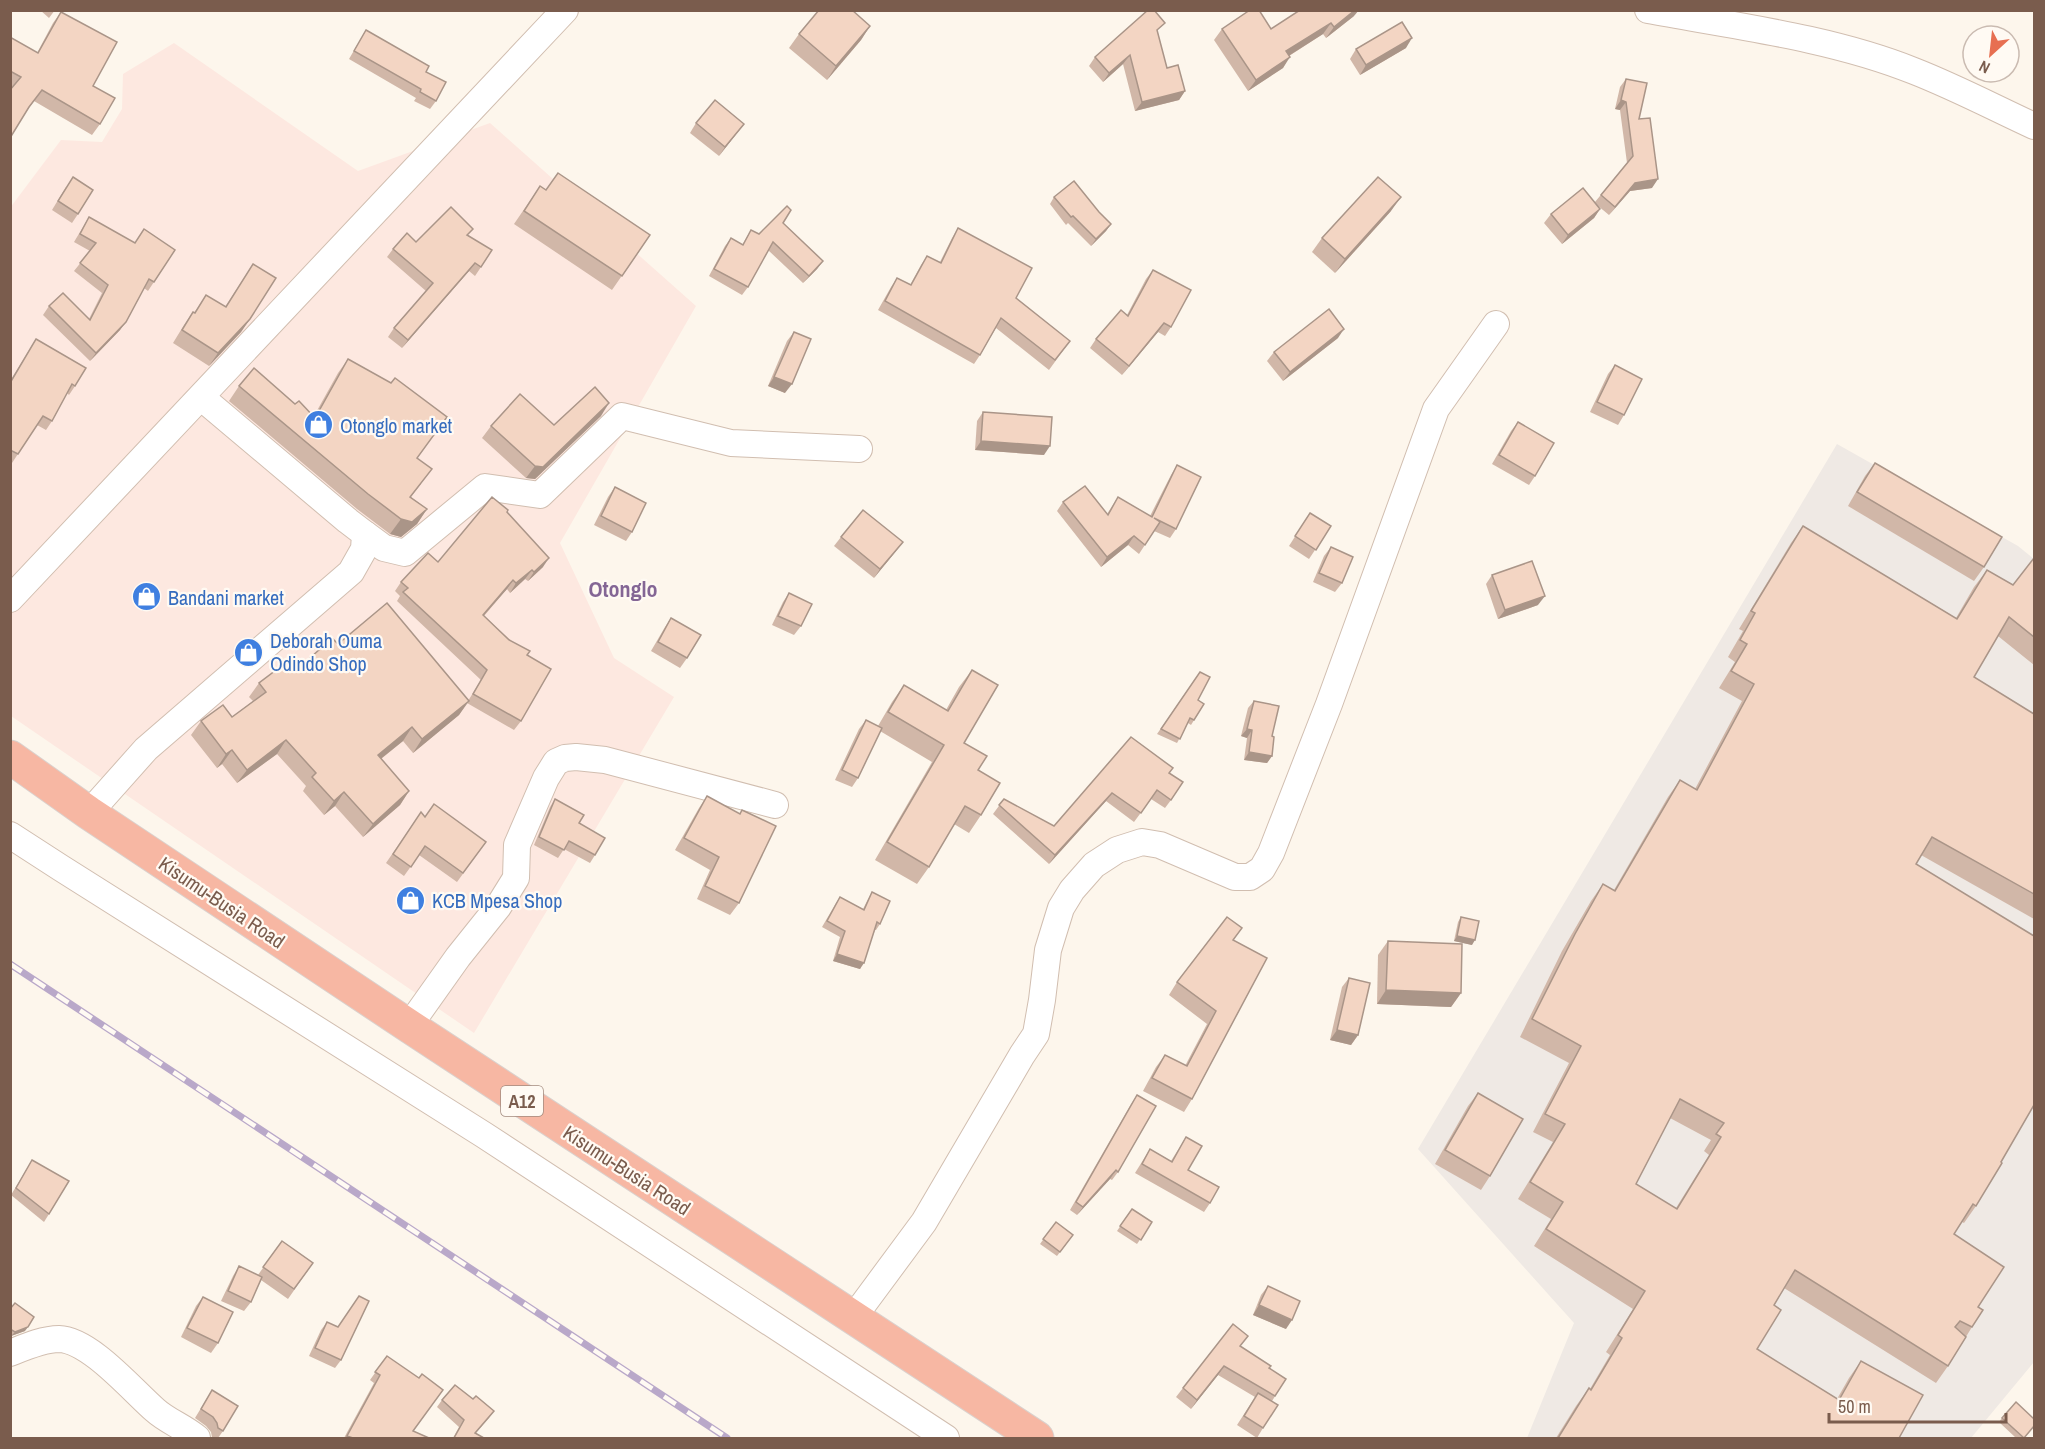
<svg xmlns="http://www.w3.org/2000/svg" width="2045" height="1449" viewBox="0 0 2045 1449" font-family="'Archivo Narrow',sans-serif">
<style>
.commercial{fill:#fde8e0}
.industrial{fill:#efe9e4}
.lines{fill:none;stroke-linecap:round;stroke-linejoin:round}
.minor-casing{stroke:#d1beb0;stroke-width:28}
.highway-casing{stroke:#dad1cd;stroke-width:35}
.minor{stroke:#fff;stroke-width:26}
.highway{stroke:#f7b7a3;stroke-width:33}
.rail-casing{stroke:#b9a8c9;stroke-width:7}
.rail{stroke:#fffaf3;stroke-width:4.5;stroke-dasharray:14;stroke-linecap:butt}
.wall{fill:#d1b7a8;fill-rule:evenodd}
.shaded-wall{fill:#aa9588}
.building{fill:#f3d5c3;stroke:#aa9588;stroke-width:1.5;fill-rule:evenodd}
.labels{text-anchor:middle;dominant-baseline:central;stroke-width:4.5;stroke-linejoin:round;paint-order:stroke}
.shield{fill:#fffaf3;stroke:#a28b7f;stroke-width:1.5}
.shield-label{font-size:18px;font-weight:bold;fill:#7a5c4d}
.shop-label{font-size:20px;fill:#366cbe;stroke:#fffaf3;text-anchor:start}
.street-label{font-size:20px;fill:#7a5c4d;stroke:#fffaf3}
.quarter-label{font-size:22px;font-weight:bold;fill:#846695;stroke:#fffaf3}
</style>
<rect width="100%" height="100%" fill="#fdf6ec"/>
<polygon class="commercial" points="174,43 358,171 490,123 696,306 560,543 614,658 674,697 474,1033 11,716 10,208 61,140 102,142 122,109 123,74"/>
<polygon class="industrial" points="1837,444 2018,546 2034,559 2034,1362 1971,1438 1527,1438 1574,1323 1418,1149"/>
<g class="lines">
<defs>
<g id="minor">
<path d="M1648 10C1735 26 1832 38 1914 71 1955 87 1995 108 2034 126"/>
<polyline points="365,534 384,548 405,553 485,487 540,495 622,416 731,443 859,449"/>
<polyline points="10,599 565,10"/>
<polyline points="89,813 146,749 351,572 364,549 365,534 348,521 202,398"/>
<polyline points="10,835 61,868 484,1135 946,1438"/>
<polyline points="409,1026 458,957 498,907 516,878 517,845 546,778 556,762 565,758 576,757 605,760 775,805"/>
<polyline points="853,1318 924,1222 1022,1055 1036,1034 1042,1000 1048,950 1061,908 1072,890 1094,865 1117,850 1142,842 1160,845 1235,877 1250,877 1262,869 1271,853 1329,704 1436,409 1496,324"/>
<path d="M10 1353C25 1347 43 1339 59 1339 90 1340 132 1390 155 1410 167 1421 184 1427 197 1438"/>
</g>
<polyline id="highway" points="10,757 89,813 409,1026 1037,1438"/>
</defs>
<use href="#minor" class="minor-casing"/>
<use href="#highway" class="highway-casing"/>
<use href="#minor" class="minor"/>
<use href="#highway" class="highway"/>
<defs>
<polyline id="rail" points="10,964 727,1438"/>
</defs>
<use href="#rail" class="rail-casing"/>
<use href="#rail" class="rail"/>
</g>
<g class="wall">
<polygon points="40,10 55,10 49,18"/>
<polygon points="61,12 93,86 100,124 92,135 34,101 26,112 12,88 10,87 10,37 37,53 53,23"/>
<polygon points="1354,16 1326,38 1323,34 1289,56 1283,68 1248,91 1214,40 1222,29 1271,29"/>
<polygon points="870,26 861,40 827,80 789,48 799,34"/>
<polygon points="366,30 426,72 436,101 430,109 414,101 416,98 349,59"/>
<polygon points="1158,33 1167,68 1185,91 1179,100 1135,111 1123,64 1103,82 1089,66 1095,57"/>
<polygon points="1406,48 1360,75 1350,59 1356,49"/>
<polygon points="1626,79 1639,119 1652,188 1630,191 1609,215 1597,205 1600,209 1594,218 1562,244 1544,223 1551,214 1595,202 1627,163 1620,110 1615,109 1620,87"/>
<polygon points="696,123 744,124 719,156 690,133"/>
<polygon points="540,186 546,190 650,235 612,290 514,224"/>
<polygon points="66,187 78,214 72,223 52,210"/>
<polygon points="1054,197 1099,212 1111,224 1106,231 1091,246 1068,223 1066,225 1050,204"/>
<polygon points="1391,211 1335,273 1312,252 1322,238"/>
<polygon points="89,217 135,243 175,250 148,291 144,288 120,330 90,361 43,315 49,306 89,319 102,293 74,271 90,251 74,242"/>
<polygon points="783,223 823,261 817,269 803,283 768,250 748,287 742,295 709,276 725,246 731,238 742,245 751,230 759,234"/>
<polygon points="958,228 1016,298 1070,341 1049,370 996,328 980,355 974,364 878,310 891,287 897,278 910,285 921,265 927,256 940,262 952,238"/>
<polygon points="473,229 468,235 481,267 475,276 469,271 402,348 388,337 394,328 426,291 387,257 393,249 416,242"/>
<polygon points="253,264 250,319 241,332 209,366 173,343 184,325 193,312 194,313 206,295 225,307"/>
<polygon points="1153,270 1171,327 1165,336 1158,332 1122,375 1090,348 1096,339 1127,315 1146,279"/>
<polygon points="794,332 785,393 768,386 787,341"/>
<polygon points="1338,338 1283,381 1267,361 1274,352"/>
<polygon points="36,339 75,386 69,395 67,393 52,421 46,430 37,425 12,463 10,463 10,381"/>
<polygon points="348,359 417,458 421,484 411,497 427,509 417,524 401,537 390,534 357,509 229,401 239,386 295,404 314,416 338,373"/>
<polygon points="1615,365 1624,415 1618,425 1590,412 1608,374"/>
<polygon points="983,412 1044,455 975,450 977,421"/>
<polygon points="601,416 535,479 526,478 482,438 491,426 554,425"/>
<polygon points="1518,422 1535,476 1529,485 1492,464 1511,431"/>
<polygon points="1875,463 1984,567 1974,581 1848,506 1865,476"/>
<polygon points="1177,465 1176,529 1170,538 1154,531 1139,554 1128,545 1101,567 1057,511 1063,502 1107,514 1118,497 1150,516 1171,475"/>
<polygon points="615,487 632,532 626,541 594,525 608,497"/>
<polygon points="507,512 543,567 528,581 525,579 510,593 507,589 484,616 527,655 521,721 514,730 467,703 468,701 459,715 413,753 403,741 381,759 409,791 400,805 363,837 335,806 324,815 303,791 306,786 277,754 237,783 222,764 217,768 191,735 201,721 232,717 253,701 249,697 259,683 299,668 338,644 468,701 481,680 397,601 400,596 395,591 401,582 438,562"/>
<polygon points="1310,513 1331,526 1309,559 1289,546"/>
<path d="M1803 526 1956 618 1974 587 1987 570 2013 585 2034 558V665L1998 636 1974 677 2034 714V919L1921 855 1916 864 2001 1162 1976 1206 1964 1223 1962 1222 1954 1234 1978 1307 1972 1327 1948 1366 1936 1383 1784 1288 1774 1305 1757 1349 1837 1399 1849 1378 1861 1361 1899 1438H1556L1576 1406 1589 1388 1590 1389 1610 1355 1606 1352 1633 1309 1534 1246 1551 1219 1518 1199 1553 1142 1533 1132 1569 1063 1520 1037 1562 951 1591 901 1603 884 1614 890 1668 797 1680 780 1695 789 1742 701 1719 688 1735 662 1728 657 1743 631 1739 629 1791 543ZM1670 1118 1711 1140 1704 1151 1709 1155 1676 1208 1636 1184Z"/>
<polygon points="841,537 896,551 874,578 834,546"/>
<polygon points="1331,547 1342,583 1335,592 1313,582 1324,556"/>
<polygon points="1492,575 1538,605 1498,619 1486,584"/>
<polygon points="789,593 801,626 794,635 772,625 783,602"/>
<polygon points="671,618 687,658 680,668 651,651 665,627"/>
<polygon points="972,670 964,743 978,770 981,815 969,833 954,824 929,867 917,884 875,860 932,762 880,731 858,778 852,787 835,780 859,729 866,720 878,726 892,702 904,685 946,710 959,687"/>
<polygon points="1200,672 1198,700 1204,704 1191,725 1188,723 1177,743 1157,734"/>
<polygon points="1254,701 1272,756 1267,763 1244,760 1247,738 1241,736 1248,708"/>
<polygon points="1131,737 1169,773 1171,800 1165,808 1151,799 1134,822 1106,801 1049,864 993,814 1004,799 1054,826"/>
<polygon points="707,796 739,814 742,810 739,903 730,915 697,899 710,870 675,850 699,808"/>
<polygon points="555,799 579,823 595,855 590,863 564,849 558,858 534,845 550,807"/>
<polygon points="421,812 425,817 486,842 457,882 419,855 404,876 386,863"/>
<polygon points="872,892 880,924 876,930 875,930 860,969 833,961 840,937 822,927 836,903 840,897 863,909 868,899"/>
<polygon points="1461,917 1472,945 1454,941 1458,922"/>
<polygon points="1233,940 1267,958 1192,1099 1184,1112 1143,1091 1156,1067 1165,1055 1185,1066 1207,1024 1169,995 1177,982"/>
<polygon points="1388,941 1461,993 1451,1007 1377,1004 1378,955"/>
<polygon points="1349,978 1358,1035 1351,1045 1330,1040 1342,987"/>
<polygon points="1478,1093 1490,1176 1481,1190 1435,1164 1468,1106"/>
<polygon points="1137,1095 1118,1172 1112,1180 1110,1179 1077,1215 1070,1210 1131,1104"/>
<polygon points="1186,1137 1188,1170 1210,1203 1204,1212 1135,1173 1150,1149 1171,1161"/>
<polygon points="32,1160 49,1214 44,1222 11,1195"/>
<polygon points="1132,1209 1152,1222 1137,1244 1117,1231"/>
<polygon points="1056,1222 1073,1235 1057,1256 1040,1244"/>
<polygon points="282,1241 313,1263 288,1299 261,1280 251,1302 244,1311 221,1301 233,1276 239,1266 258,1275"/>
<polygon points="1268,1286 1286,1329 1253,1315 1261,1295"/>
<polygon points="203,1297 218,1343 211,1353 181,1337 196,1306"/>
<polygon points="10,1309 25,1331 11,1336 10,1336"/>
<polygon points="327,1322 341,1360 335,1368 309,1356 321,1330"/>
<polygon points="1240,1347 1269,1368 1286,1379 1272,1401 1263,1428 1257,1438 1237,1425 1255,1397 1218,1375 1191,1409 1176,1397 1183,1388"/>
<polygon points="387,1356 414,1431 429,1438 344,1438 374,1383 370,1380"/>
<polygon points="212,1390 223,1431 218,1438 213,1438 212,1437 211,1432 206,1426 195,1418"/>
<polygon points="473,1399 494,1411 489,1418 476,1433 484,1438 453,1438 459,1427 437,1407 442,1400"/>
<polygon points="2002,1418 2034,1427 2024,1438 2016,1438 1999,1422"/>
</g>
<g class="shaded-wall">
<polygon points="1355,10 1359,10 1354,16 1326,38 1334,27"/>
<polygon points="1331,23 1323,34 1279,62 1286,51"/>
<polygon points="870,26 861,40 827,80 836,66"/>
<polygon points="1412,38 1406,48 1360,75 1366,65"/>
<polygon points="1130,55 1123,64 1103,82 1109,73"/>
<polygon points="1290,57 1283,68 1248,91 1256,80"/>
<polygon points="1185,91 1179,100 1135,111 1142,102"/>
<polygon points="1621,100 1626,102 1620,110 1615,109"/>
<polygon points="744,124 737,133 719,156 725,147"/>
<polygon points="1658,179 1652,188 1630,191 1609,215 1635,183"/>
<polygon points="1401,197 1391,211 1335,273 1345,259"/>
<polygon points="1600,209 1594,218 1562,244 1568,235"/>
<polygon points="1111,224 1106,231 1091,246 1096,239"/>
<polygon points="823,261 817,269 803,283 809,276"/>
<polygon points="475,263 469,271 402,348 408,340"/>
<polygon points="250,319 241,332 209,366 218,353"/>
<polygon points="126,322 120,330 90,361 96,353"/>
<polygon points="1164,323 1158,332 1122,375 1129,366"/>
<polygon points="1344,329 1338,338 1283,381 1290,372"/>
<polygon points="774,377 792,384 785,393 768,386"/>
<polygon points="609,403 601,416 535,479 526,478 535,466"/>
<polygon points="981,441 1050,446 1044,455 975,450"/>
<polygon points="427,509 417,524 401,537 390,534 401,519"/>
<polygon points="1134,536 1128,545 1101,567 1107,557"/>
<polygon points="903,542 896,551 874,578 880,569"/>
<polygon points="549,558 543,567 528,581 534,572"/>
<polygon points="532,570 525,579 510,593 516,583"/>
<polygon points="513,580 507,589 476,624 483,615"/>
<polygon points="1545,596 1538,605 1498,619 1505,610"/>
<polygon points="469,701 459,715 413,753 422,739"/>
<polygon points="412,727 403,741 368,769 378,755"/>
<polygon points="1247,729 1252,730 1247,738 1241,736"/>
<polygon points="286,740 277,754 237,783 247,770"/>
<polygon points="232,750 222,764 217,768 226,754"/>
<polygon points="1249,752 1272,756 1267,763 1244,760"/>
<polygon points="409,791 400,805 363,837 373,824"/>
<polygon points="344,792 335,806 324,815 334,801"/>
<polygon points="1112,793 1106,801 1049,864 1055,855"/>
<polygon points="1457,936 1475,940 1472,945 1454,941"/>
<polygon points="837,954 864,963 860,969 833,961"/>
<polygon points="1386,990 1461,993 1451,1007 1377,1004"/>
<polygon points="1337,1030 1358,1035 1351,1045 1330,1040"/>
<polygon points="1116,1170 1110,1179 1077,1215 1083,1207"/>
<polygon points="1259,1305 1292,1320 1286,1329 1253,1315"/>
<polygon points="28,1327 25,1331 11,1336 15,1332"/>
<polygon points="1224,1366 1218,1375 1191,1409 1197,1400"/>
</g>
<g class="building">
<polygon points="819,10 852,10 870,26 836,66 799,34"/>
<polygon points="1148,10 1154,10 1165,23 1157,30 1167,68 1178,65 1185,91 1142,102 1130,55 1109,73 1095,57"/>
<polygon points="1250,10 1259,10 1271,29 1300,10 1355,10 1334,27 1331,23 1286,51 1290,57 1256,80 1222,29"/>
<polygon points="61,12 117,42 93,86 115,98 100,124 42,90 29,107 10,138 10,90 21,77 10,71 10,37 38,53"/>
<polygon points="1402,22 1412,38 1366,65 1356,49"/>
<polygon points="366,30 429,66 426,72 446,82 436,101 420,92 421,89 354,51"/>
<polygon points="1626,79 1647,83 1639,119 1650,118 1658,179 1635,183 1615,207 1601,195 1633,156 1626,102 1621,100"/>
<polygon points="715,100 744,124 725,147 696,123"/>
<polygon points="558,173 650,235 622,276 524,211 540,186 546,190"/>
<polygon points="73,177 93,190 78,214 58,201"/>
<polygon points="1378,177 1401,197 1345,259 1322,238"/>
<polygon points="1074,181 1099,212 1111,224 1096,239 1073,216 1071,217 1054,197"/>
<polygon points="1583,188 1600,209 1568,235 1551,214"/>
<polygon points="787,206 791,210 783,223 823,261 809,276 773,242 748,287 714,269 731,238 743,245 751,230 759,234"/>
<polygon points="451,207 473,229 467,235 492,250 481,267 475,263 408,340 394,328 433,283 393,249 407,233 416,242"/>
<polygon points="89,217 135,243 144,229 175,250 154,282 149,279 126,322 96,353 49,306 63,293 90,320 108,285 80,263 96,243 80,234"/>
<polygon points="958,228 1032,268 1016,298 1070,341 1055,360 1001,318 980,355 885,301 897,278 911,285 927,256 941,263"/>
<polygon points="253,264 276,278 250,319 218,353 182,330 193,312 195,313 206,295 226,307"/>
<polygon points="1153,270 1191,290 1171,327 1164,323 1129,366 1096,339 1121,310 1128,316"/>
<polygon points="1329,309 1344,329 1290,372 1274,352"/>
<polygon points="794,332 811,339 792,384 774,377"/>
<polygon points="36,339 86,368 75,386 72,384 52,421 43,416 18,454 10,450 10,383"/>
<polygon points="348,359 391,383 395,378 447,417 417,458 432,469 410,497 427,509 412,522 401,519 368,494 239,386 254,368 295,404 299,401 315,418"/>
<polygon points="1615,365 1642,379 1624,415 1597,402"/>
<polygon points="595,387 609,403 543,467 535,466 491,426 520,394 554,425"/>
<polygon points="983,412 1052,417 1050,446 981,441"/>
<polygon points="1518,422 1554,443 1535,476 1499,455"/>
<polygon points="1875,463 2002,537 1984,567 1857,492"/>
<polygon points="1177,465 1201,477 1176,529 1154,518 1160,522 1145,545 1134,536 1107,557 1063,502 1085,486 1108,515 1118,497 1152,517"/>
<polygon points="615,487 646,503 632,532 601,516"/>
<polygon points="492,497 508,510 507,512 549,558 534,572 532,570 516,583 513,580 483,615 509,640 530,651 527,655 551,669 521,721 473,694 487,670 403,592 408,588 401,582 428,553 438,562"/>
<polygon points="863,510 903,542 880,569 841,537"/>
<polygon points="1310,513 1331,526 1316,550 1295,536"/>
<path d="M1803 526 1957 619 1987 570 2013 585 2034 558V637L2009 617 1974 677 2034 714V894L1932 837 1916 864 2034 936V1105L2001 1162 2002 1163 1976 1206 1973 1204 1954 1234 2004 1267 1978 1307 1983 1310 1972 1327 1960 1321 1955 1327 1966 1337 1948 1366 1795 1270 1774 1305 1781 1310 1757 1349 1839 1400 1861 1361 1923 1395 1899 1438H1558L1589 1388 1591 1390 1622 1338 1618 1335 1645 1291 1546 1229 1563 1202 1530 1182 1565 1124 1545 1114 1581 1046 1532 1019 1575 934 1603 884 1615 891 1680 780 1697 790 1754 684 1731 671 1747 644 1740 640 1755 613 1751 611ZM1680 1099 1724 1123 1716 1134 1721 1137 1677 1209 1636 1184Z"/>
<polygon points="1331,547 1353,557 1342,583 1319,573"/>
<polygon points="1532,561 1545,596 1505,610 1492,575"/>
<polygon points="789,593 812,604 801,626 778,616"/>
<polygon points="387,603 469,701 422,739 412,727 378,755 409,791 373,824 344,792 334,801 312,777 316,773 286,740 247,770 232,750 226,754 201,721 223,705 232,717 266,692 259,683 292,658 299,668 332,638 338,644"/>
<polygon points="671,618 701,635 687,658 658,642"/>
<polygon points="972,670 998,685 964,743 987,756 978,770 1000,783 981,815 965,806 929,867 887,842 944,745 888,712 904,685 948,711"/>
<polygon points="1200,672 1210,677 1198,700 1204,704 1194,720 1190,718 1180,739 1161,729"/>
<polygon points="1254,701 1279,706 1272,736 1274,737 1272,756 1249,752 1252,730 1247,729"/>
<polygon points="866,720 882,728 858,778 842,770"/>
<polygon points="1131,737 1173,768 1169,773 1183,782 1171,800 1157,790 1141,813 1112,793 1055,855 999,805 1004,799 1054,826"/>
<polygon points="707,796 740,814 742,810 776,826 739,903 705,886 719,857 684,838"/>
<polygon points="555,799 584,815 579,823 605,838 595,855 569,841 564,850 539,837"/>
<polygon points="434,804 486,842 463,873 425,846 411,867 393,854 421,812 425,817"/>
<polygon points="872,892 890,901 880,924 877,922 864,963 837,954 845,931 827,921 840,897 864,910"/>
<polygon points="1227,917 1242,928 1233,940 1267,958 1192,1099 1152,1078 1165,1055 1187,1066 1216,1011 1177,982"/>
<polygon points="1461,917 1479,921 1475,940 1457,936"/>
<polygon points="1388,941 1462,944 1461,993 1386,990"/>
<polygon points="1349,978 1370,983 1358,1035 1337,1030"/>
<polygon points="1478,1093 1523,1119 1490,1176 1445,1150"/>
<polygon points="1137,1095 1156,1106 1118,1172 1116,1170 1083,1207 1076,1202"/>
<polygon points="1186,1137 1202,1146 1188,1170 1219,1187 1210,1203 1142,1164 1150,1149 1172,1162"/>
<polygon points="32,1160 69,1181 49,1214 16,1188"/>
<polygon points="1132,1209 1152,1222 1141,1240 1120,1226"/>
<polygon points="1056,1222 1073,1235 1060,1252 1043,1239"/>
<polygon points="282,1241 313,1263 294,1289 263,1267"/>
<polygon points="239,1266 262,1277 251,1302 228,1291"/>
<polygon points="1268,1286 1300,1301 1292,1320 1259,1305"/>
<polygon points="359,1296 369,1301 341,1360 315,1348 327,1322 338,1327"/>
<polygon points="203,1297 233,1312 218,1343 187,1328"/>
<polygon points="15,1303 34,1317 28,1327 15,1332 10,1329 10,1309"/>
<polygon points="1233,1324 1248,1336 1240,1346 1271,1366 1269,1368 1286,1379 1275,1396 1224,1366 1197,1400 1183,1388"/>
<polygon points="387,1356 419,1378 422,1374 443,1390 413,1431 429,1438 353,1438 347,1436 380,1375 375,1372"/>
<polygon points="455,1385 473,1399 476,1396 494,1411 475,1433 484,1438 454,1438 464,1420 442,1400"/>
<polygon points="212,1390 238,1406 223,1431 218,1428 217,1423 213,1417 201,1409"/>
<polygon points="1258,1393 1278,1405 1263,1428 1244,1416"/>
<polygon points="2016,1402 2034,1419 2034,1426 2024,1438 2002,1418"/>
</g>
<defs>
<symbol id="shop-disc" viewBox="-11 -11 22 22"><circle r="9.5" fill="#3f7fe0" stroke="#fffaf3"/><path d="M-5-2.5h2.3a2.7 3.5 0 0 1 5.4 0H5L5.5 6h-11ZM-1.5-2.5h3a1.5 2.3 0 0 0-3 0Z" fill="#fff"/></symbol>
</defs>
<g fill-rule="evenodd">
<use href="#shop-disc" x="302" y="408" width="33" height="33"/>
<use href="#shop-disc" x="130" y="580" width="33" height="33"/>
<use href="#shop-disc" x="232" y="636" width="33" height="33"/>
<use href="#shop-disc" x="394" y="884" width="33" height="33"/>
</g>
<g class="labels">
<rect class="shield" x="501" y="1086" width="42" height="30" rx="4.5"/>
<g class="shield-label">
<text x="522" y="1101">A12</text>
</g>
<g class="shop-label">
<text x="340" y="425">Otonglo market</text>
<text x="168" y="597">Bandani market</text>
<text x="270" y="640">Deborah Ouma<tspan x="270" dy="23">Odindo Shop</tspan></text>
<text x="432" y="900">KCB Mpesa Shop</text>
</g>
<g class="street-label">
<text transform="translate(222 902) rotate(34)">Kisumu-Busia Road</text>
<text transform="translate(627 1170) rotate(33)">Kisumu-Busia Road</text>
</g>
<g class="quarter-label">
<text x="623" y="589">Otonglo</text>
</g>
</g>
<rect width="2045" height="1449" fill="none" stroke="#7a5c4d" stroke-width="24"/>
<g transform="translate(1991 54) rotate(207)"><circle r="28" fill="#fffaf3" stroke="#cabbb1" stroke-width="1.5"/>
<path d="M0-4.5L10 22L0 15L-10 22Z" fill="#e76f51"/>
<text y="-9" font-size="16" font-weight="bold" text-anchor="middle" fill="#7a5c4d">N</text>
</g>
<path d="M1829 1413v9h177v-9" fill="none" stroke="#7a5c4d" stroke-width="3"/>
<text x="1838" y="1413" font-size="18" fill="#7a5c4d" stroke="#fffaf3" stroke-width="4.5" paint-order="stroke">50 m</text>
</svg>
